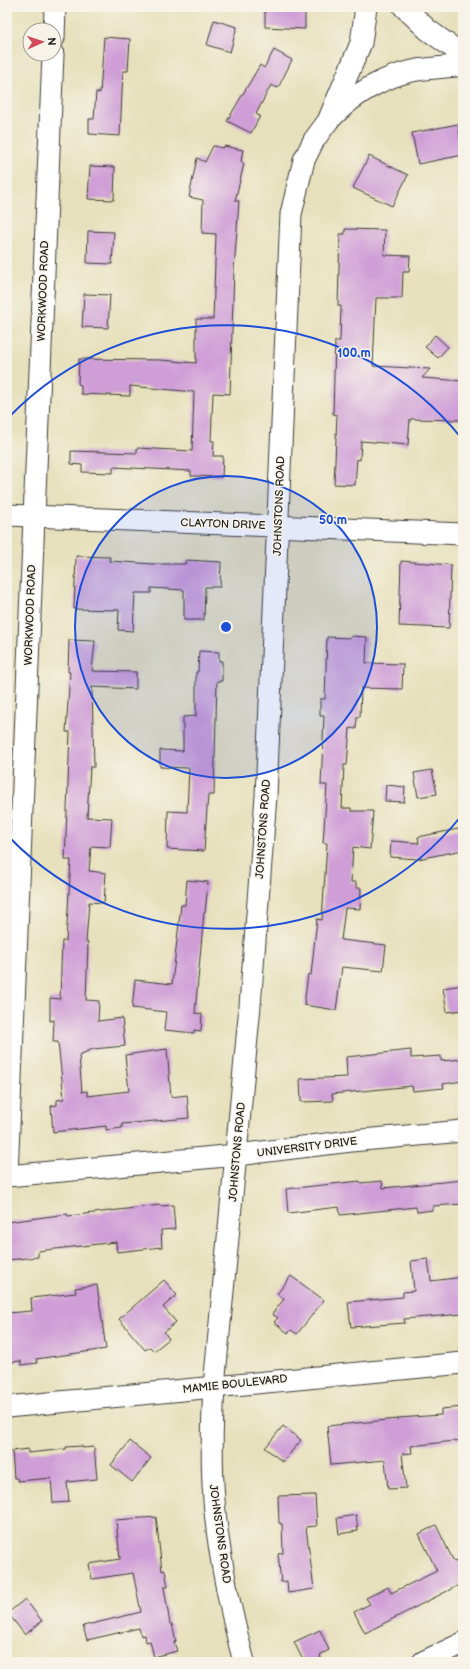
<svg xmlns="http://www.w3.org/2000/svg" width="470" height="1669" viewBox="0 0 470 1669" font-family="'Balsamiq Sans',sans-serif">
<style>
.building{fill:#cf9ed7}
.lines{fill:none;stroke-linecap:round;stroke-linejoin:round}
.minor-casing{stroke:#3a3934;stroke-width:23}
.minor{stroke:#fff;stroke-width:21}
.ring{fill:none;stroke:#1d4ed8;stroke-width:2}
.labels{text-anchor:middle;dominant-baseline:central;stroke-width:3;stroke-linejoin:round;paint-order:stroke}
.street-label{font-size:11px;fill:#1c1c1c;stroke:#f7f3e8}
.centre{fill:#1d4ed8;stroke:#f7f3e8;stroke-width:2}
.ring-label{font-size:12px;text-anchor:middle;font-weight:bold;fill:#1d4ed8;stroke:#f7f3e8;stroke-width:3;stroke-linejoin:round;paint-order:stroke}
</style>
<rect width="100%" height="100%" fill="#f7f3e8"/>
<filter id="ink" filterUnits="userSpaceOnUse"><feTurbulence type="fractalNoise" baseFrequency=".025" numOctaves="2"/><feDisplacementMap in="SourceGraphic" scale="8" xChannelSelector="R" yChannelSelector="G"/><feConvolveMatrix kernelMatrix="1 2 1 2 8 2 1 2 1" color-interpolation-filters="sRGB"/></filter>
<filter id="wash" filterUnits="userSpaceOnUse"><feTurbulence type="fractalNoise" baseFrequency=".012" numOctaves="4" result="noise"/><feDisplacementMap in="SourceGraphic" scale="16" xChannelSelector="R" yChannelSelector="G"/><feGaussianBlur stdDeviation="0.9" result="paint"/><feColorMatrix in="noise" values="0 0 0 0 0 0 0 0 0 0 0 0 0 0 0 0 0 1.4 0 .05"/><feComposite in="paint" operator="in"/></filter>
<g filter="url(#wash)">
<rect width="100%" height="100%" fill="#e7e0bc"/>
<g id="blocks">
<g class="building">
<polygon points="265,7 305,7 305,29 265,27"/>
<polygon points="214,20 237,27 230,52 207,45"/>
<polygon points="104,37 130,39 128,71 123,71 120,136 89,134 89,119 94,119 96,92 100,93"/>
<polygon points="274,50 292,60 278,88 271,85 256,114 260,116 251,133 227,121 260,65 264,68"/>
<polygon points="458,124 463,155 418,164 412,133"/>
<polygon points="213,146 223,148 224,146 243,150 241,161 244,164 235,201 239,201 234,270 230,394 213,393 211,441 214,441 213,456 223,456 222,477 191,476 191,471 113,467 113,473 82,472 82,465 71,464 71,451 137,453 137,448 192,451 194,392 130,386 130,396 81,394 81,385 78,384 79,359 160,360 196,363 196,319 213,319 216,234 202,233 203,200 189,197 197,158 205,162"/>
<polygon points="369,156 408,175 392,206 353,188"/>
<polygon points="90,166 115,167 114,200 88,199"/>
<polygon points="345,229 385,230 384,255 410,256 409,272 403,272 402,298 376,298 373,366 430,369 422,378 463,381 463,420 410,419 408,445 361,441 360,460 357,459 355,485 334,484 337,415 333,414 335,341 340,341 341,306 338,306 340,234 345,234"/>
<polygon points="88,231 114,232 112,264 87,263"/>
<polygon points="84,294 110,295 108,328 82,327"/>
<polygon points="435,335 448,347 438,358 425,347"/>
<polygon points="76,556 110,557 109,561 153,564 185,564 186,560 221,562 220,587 205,587 204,620 184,620 184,590 151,588 151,593 135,593 133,631 118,630 119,610 74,609"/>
<polygon points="401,561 451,565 449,628 399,626"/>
<polygon points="351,636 367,637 366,663 403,664 402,689 361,688 360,717 357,717 356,729 350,728 347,765 344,765 342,808 351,808 351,811 373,811 370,849 353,847 351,882 356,882 356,888 361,888 360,909 345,908 341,940 386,945 383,971 342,967 336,1010 304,1005 308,974 311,975 317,919 322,920 327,843 323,843 327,785 321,785 324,716 320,716 320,699 325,699 327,637 351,638"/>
<polygon points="69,640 95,641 92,671 136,672 136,689 92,687 94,767 90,767 87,817 112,818 110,847 91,846 89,871 106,873 104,903 89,902 86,942 88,942 86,1000 99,1001 98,1021 122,1018 125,1046 93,1049 79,1055 82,1092 87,1091 88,1096 129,1091 125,1055 167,1049 171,1097 187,1095 189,1118 122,1124 122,1128 106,1130 106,1126 53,1132 51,1106 57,1105 57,1100 64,1099 58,1042 53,1042 54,1020 50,1021 50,998 60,999 62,941 66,941 71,860 65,860 70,732 66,732 70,672 68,672"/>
<polygon points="199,651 219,652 219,661 222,661 222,681 217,681 214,795 208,795 204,851 167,849 168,811 187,812 189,768 160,767 160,750 183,751 183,717 196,716 196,672 198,672"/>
<polygon points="432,770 437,794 418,797 414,773"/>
<polygon points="386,785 405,787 404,802 385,801"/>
<polygon points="463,828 463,850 418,859 390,857 391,841 419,843 418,837"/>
<polygon points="187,880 208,882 205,913 204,913 195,1013 202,1014 201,1031 194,1030 194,1033 164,1030 166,1012 132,1008 135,980 172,984 181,905 185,905"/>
<polygon points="463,985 463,1010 447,1012 443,988"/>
<polygon points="411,1050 411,1058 441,1056 441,1061 463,1059 463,1081 443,1084 444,1088 413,1091 412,1086 332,1094 333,1101 301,1102 300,1079 347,1077 346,1057"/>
<polygon points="463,1180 463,1204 433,1206 433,1210 417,1212 416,1207 340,1215 339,1207 288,1213 286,1189 360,1181 360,1183 382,1181 383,1188"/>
<polygon points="160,1205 160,1206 173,1205 175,1229 161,1230 162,1247 117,1252 116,1242 38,1251 38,1257 7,1260 7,1222 67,1214 68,1216"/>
<polygon points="428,1259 431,1281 463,1277 463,1314 404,1319 405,1323 351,1327 348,1302 403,1297 403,1292 414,1291 411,1261"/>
<polygon points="291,1276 324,1300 297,1334 291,1330 288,1333 274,1322 278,1318 272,1314 284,1299 277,1294"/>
<polygon points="164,1280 177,1295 163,1307 176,1322 164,1332 169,1339 154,1351 150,1347 145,1350 119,1319"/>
<polygon points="97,1285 106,1349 36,1359 37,1363 21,1365 21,1361 10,1362 7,1313 32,1311 31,1298 76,1293 75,1288"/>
<polygon points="463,1407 463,1440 411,1446 412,1453 402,1454 406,1488 388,1489 385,1460 331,1465 327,1426 398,1419 398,1418 441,1415 441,1409"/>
<polygon points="283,1426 301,1440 283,1462 265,1448"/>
<polygon points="130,1441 151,1458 132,1482 111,1465"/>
<polygon points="82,1446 82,1448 94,1447 97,1479 67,1482 69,1502 53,1503 51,1478 18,1481 17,1478 14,1478 12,1451 28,1449 28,1453 66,1449 66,1447"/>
<polygon points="315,1495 317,1526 306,1527 314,1589 288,1593 287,1581 281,1582 278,1554 283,1553 282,1524 279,1523 278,1496"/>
<polygon points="356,1515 358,1531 339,1534 337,1518"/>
<polygon points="156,1517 162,1571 165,1570 168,1587 164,1587 170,1624 172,1624 176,1641 174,1642 177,1651 154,1657 150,1641 146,1642 145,1635 141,1636 139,1628 87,1640 83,1626 141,1612 133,1573 92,1579 89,1564 120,1559 116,1520"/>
<polygon points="436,1525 454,1562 463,1558 463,1583 365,1633 354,1612 370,1604 366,1598 388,1587 391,1593 437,1571 419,1534"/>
<polygon points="25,1599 42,1621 25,1635 8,1613"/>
<polygon points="320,1630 329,1650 320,1655 321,1658 313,1662 304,1662 294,1642"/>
</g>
</g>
</g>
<g filter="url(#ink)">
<use href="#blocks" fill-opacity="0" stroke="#3a3934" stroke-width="1"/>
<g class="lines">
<defs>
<g id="minor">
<polyline points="404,7 428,30 463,55"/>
<polyline points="54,38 55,7"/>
<path d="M332 117C354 94 384 76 417 70 432 68 448 67 463 65"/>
<polyline points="7,515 463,534"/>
<polyline points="7,1176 53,54"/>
<polyline points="7,1176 237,1155 351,1141 463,1131"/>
<polyline points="7,1407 463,1363"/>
<path d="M244 1662C230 1609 218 1554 214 1500 211 1462 212 1424 214 1386L250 1006 266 796 291 214 304 160 314 140 328 121 361 43 366 7"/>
<polyline points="423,1662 463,1643"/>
</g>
</defs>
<use href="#minor" class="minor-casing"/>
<use href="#minor" class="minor"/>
</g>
</g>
<circle cx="226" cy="627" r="151" fill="#1d4ed8" fill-opacity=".12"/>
<g class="ring">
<circle cx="226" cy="627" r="151"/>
<path d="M462 815A302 302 0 0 1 9 837M9 417A302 302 0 0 1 462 439"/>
</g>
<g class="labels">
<g class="street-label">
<text transform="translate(43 291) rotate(-88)">WORKWOOD ROAD</text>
<text transform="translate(279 506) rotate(-88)">JOHNSTONS ROAD</text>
<text transform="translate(223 524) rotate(2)">CLAYTON DRIVE</text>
<text transform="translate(30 615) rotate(-88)">WORKWOOD ROAD</text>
<text transform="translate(263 829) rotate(-86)">JOHNSTONS ROAD</text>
<text transform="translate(307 1147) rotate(-7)">UNIVERSITY DRIVE</text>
<text transform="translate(237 1152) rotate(-85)">JOHNSTONS ROAD</text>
<text transform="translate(235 1384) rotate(-6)">MAMIE BOULEVARD</text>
<text transform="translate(220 1534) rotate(82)">JOHNSTONS ROAD</text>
</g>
</g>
<circle cx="226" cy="627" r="6" class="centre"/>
<g class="ring-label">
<text x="354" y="357">100 m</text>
<text x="333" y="524">50 m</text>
</g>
<rect width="470" height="1669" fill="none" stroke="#f7f3e8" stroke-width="24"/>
<g transform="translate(42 42) rotate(87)"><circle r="19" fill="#f7f3e8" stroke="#9f9d96"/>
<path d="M0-3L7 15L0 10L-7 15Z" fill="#d1495b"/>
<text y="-6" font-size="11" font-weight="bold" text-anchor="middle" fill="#1c1c1c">N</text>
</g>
</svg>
